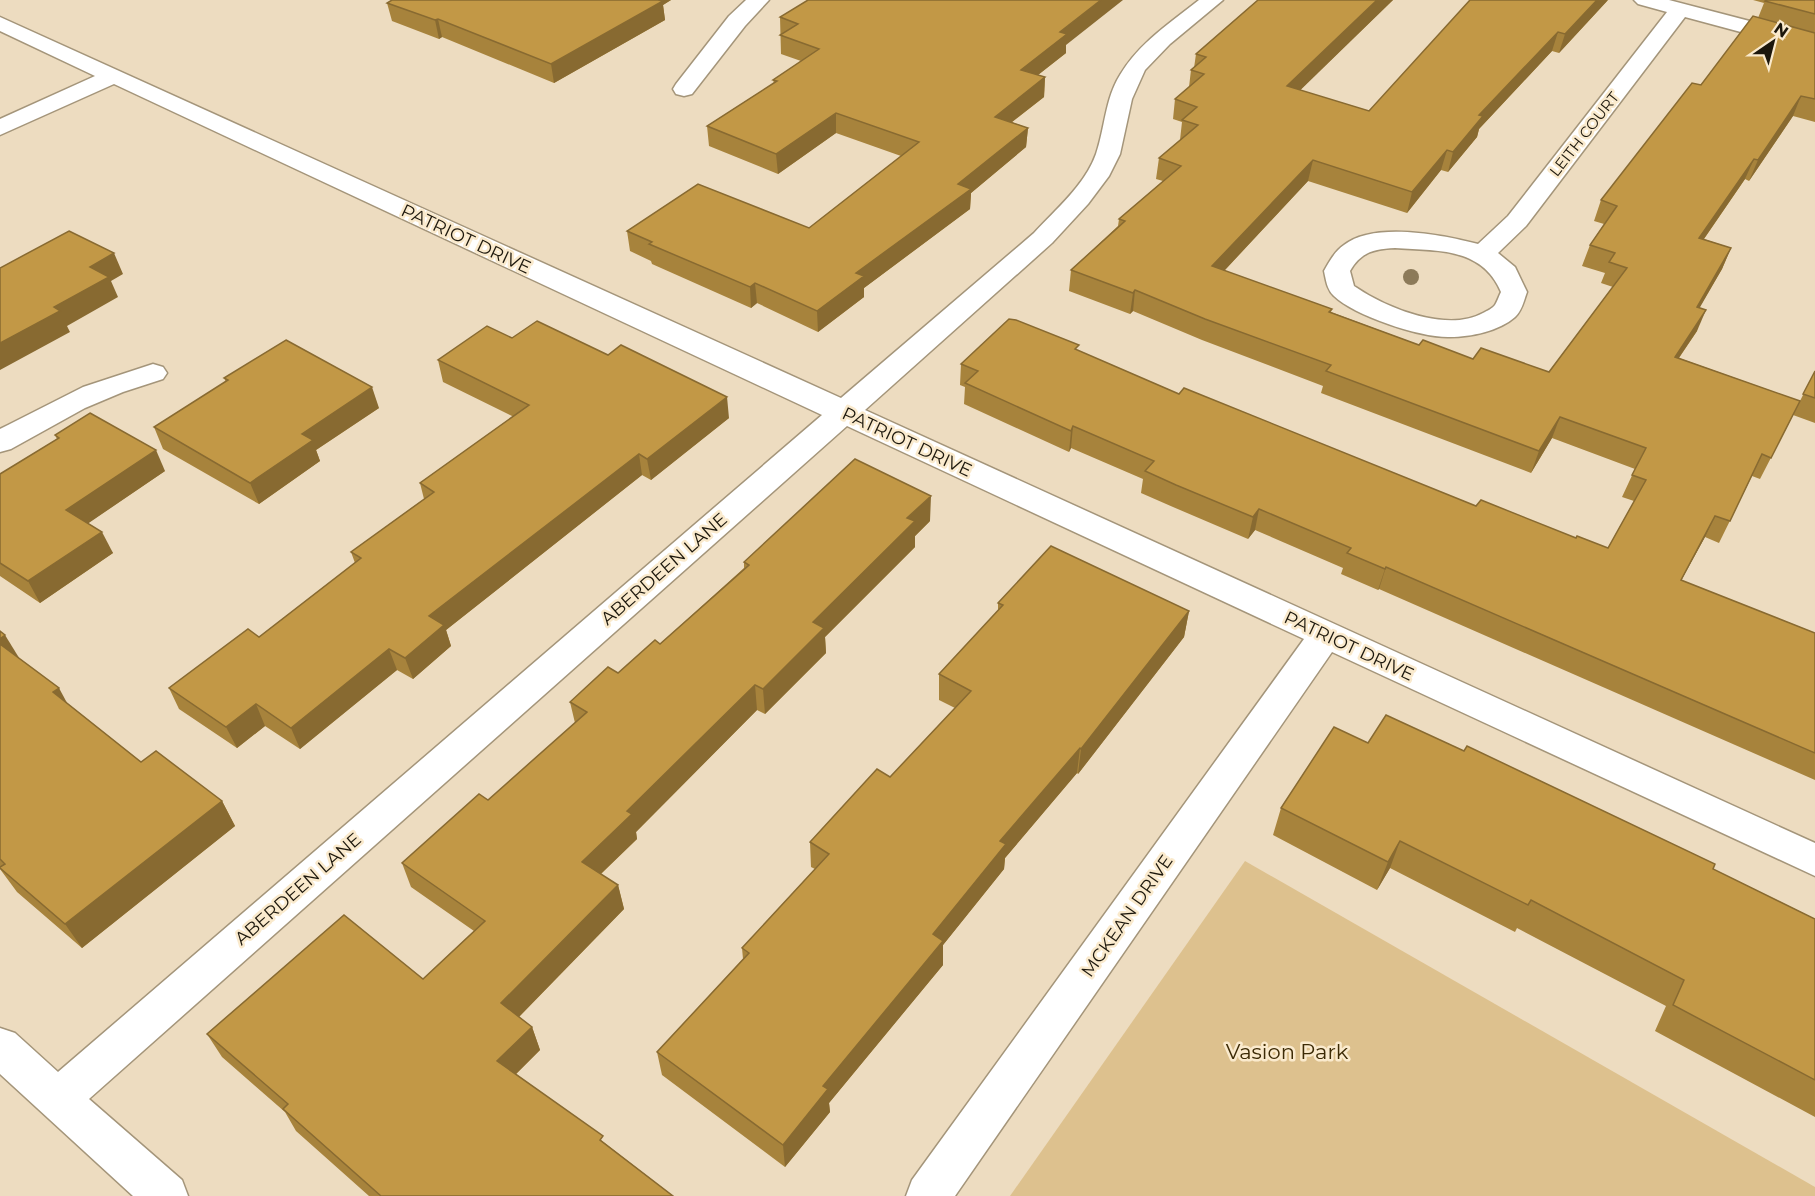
<svg xmlns="http://www.w3.org/2000/svg" width="1815" height="1196" viewBox="0 0 1815 1196" font-family="Montserrat,sans-serif">
<style>
.green{fill:#ddc18e}
.lines{fill:none;stroke-linecap:round;stroke-linejoin:round}
.minor-casing{stroke:#a4957a;stroke-width:3}
.minor{fill:#fff;fill-rule:evenodd}
.tree{fill:#8c7a59}
.wall{fill:#a7833c}
.shaded-wall{fill:#886a31}
.building{fill:#c29846;stroke:#886a31;stroke-width:1.5}
.labels{text-anchor:middle;dominant-baseline:central;stroke-width:5;stroke-linejoin:round;paint-order:stroke}
.far-street-label{font-size:15px;fill:#1c170c;stroke:#faeacd}
.street-label{font-size:18px;fill:#1c170c;stroke:#faeacd}
.near-park-label{font-size:21px;fill:#3c2a05;stroke:#faeacd}
</style>
<rect width="100%" height="100%" fill="#eddcc0"/>
<polygon class="green" points="1245,861 1815,1187 1815,1196 1010,1196"/>
<g class="lines">
<defs>
<g id="minor">
<polygon points="746,0 769,0 745,26 692,94 684,96 676,94 673,89 676,84 729,16"/>
<path d="M1199 0H1223L1170 44 1145 70 1132 99 1120 154 1109 176 1088 204 1052 243 865 410 1815 843V876L1332 652 955 1196H906L912 1180 1304 639 847 426 89 1099 182 1180 188 1196H133L0 1074V1028L15 1033 58 1072 822 415 114 84 0 135V119L95 76 0 31V17L841 398 1034 233C1056 209 1085 185 1096 154 1105 128 1105 99 1120 75 1139 43 1170 23 1199 0Z"/>
<path d="M1634 0H1669L1815 38V52L1685 17 1526 226 1498 253 1515 267 1527 292C1524 300 1522 311 1515 317 1499 331 1471 337 1450 337 1421 338 1355 316 1334 296 1327 290 1326 280 1324 271 1329 262 1335 251 1344 245 1374 221 1444 235 1478 244L1508 216 1667 12 1638 4ZM1395 248C1437 251 1482 247 1501 292 1499 296 1497 302 1495 305 1493 308 1487 311 1483 313 1447 333 1386 308 1354 286L1350 271C1361 252 1374 249 1395 248Z"/>
<polygon points="153,364 163,367 167,373 163,379 123,392 85,408 11,449 0,452 0,429 8,425 83,387"/>
</g>
</defs>
<use href="#minor" class="minor-casing"/>
<use href="#minor" class="minor"/>
</g>
<circle class="tree" cx="1411" cy="277" r="8"/>
<g class="wall">
<polygon points="392,0 671,0 663,5 665,20 554,83 442,37 439,39 392,21 387,3"/>
<polygon points="1258,0 1393,0 1300,90 1369,111 1608,0 1559,53 1552,51 1479,129 1477,137 1448,172 1441,170 1407,213 1308,181 1224,271 1332,309 1331,312 1419,345 1473,359 1549,372 1613,287 1601,283 1605,273 1582,266 1590,245 1604,224 1594,221 1601,200 1758,18 1764,3 1753,0 1815,0 1815,122 1793,116 1749,181 1745,179 1704,239 1731,248 1722,269 1699,308 1697,331 1679,358 1800,401 1815,371 1815,423 1793,415 1760,479 1752,476 1719,543 1705,537 1681,580 1815,633 1815,780 1379,589 1378,590 1341,574 1343,568 1255,530 1248,539 1173,507 1141,493 1143,479 1071,448 1069,452 964,404 965,387 960,385 961,364 1078,351 1179,394 1476,506 1608,548 1634,501 1622,497 1635,469 1552,438 1531,473 1321,393 1323,386 1202,340 1133,311 1130,314 1069,291 1071,270 1118,226 1119,219 1163,181 1156,179 1159,158 1180,140 1182,122 1173,119 1175,99 1189,87 1191,70 1194,68 1196,54"/>
<polygon points="780,17 1066,45 1066,53 1038,75 1045,77 1044,97 1012,122 1028,128 1026,147 971,193 970,209 864,288 864,297 818,332 757,303 751,308 652,264 651,261 630,251 627,231 809,228 901,156 836,133 778,174 709,146 707,126 774,83 773,80 801,61 781,54"/>
<polygon points="512,338 729,418 651,480 642,475 446,630 451,646 413,679 397,670 300,749 265,726 237,748 179,709 169,688 259,637 355,563 351,552 424,499 420,483 514,417 443,382 438,360"/>
<polygon points="224,378 379,408 316,450 320,461 259,504 163,449 154,427 226,382"/>
<polygon points="55,435 165,471 88,523 113,553 40,603 0,576 0,474 57,439"/>
<polygon points="930,521 915,536 915,547 825,637 826,653 765,714 757,710 636,832 637,839 601,874 618,885 624,909 519,1017 532,1027 540,1050 516,1074 673,1196 369,1196 296,1131 285,1112 222,1057 207,1034 423,979 474,931 411,887 402,863 488,800 575,723 570,702 618,673 660,644 744,568 744,562"/>
<polygon points="998,603 1189,611 1184,637 1078,774 1077,773 1005,858 1004,869 943,945 943,965 829,1103 830,1112 785,1167 662,1075 657,1052 743,959 742,948 815,869 811,867 810,842 890,777 955,708 939,700 939,674 998,611"/>
<polygon points="0,631 19,659 67,703 141,762 222,801 235,826 82,948 17,892 0,869"/>
<polygon points="1368,743 1713,869 1815,919 1815,1117 1655,1031 1666,1006 1517,928 1515,932 1390,868 1377,890 1273,835 1281,808"/>
</g>
<g class="shaded-wall">
<polygon points="647,0 671,0 663,5 665,20 554,83 551,64"/>
<polygon points="1101,0 1123,0 1066,45 1066,53 1020,89 1021,70 1060,32"/>
<polygon points="1377,0 1393,0 1284,106 1287,86"/>
<polygon points="1597,0 1608,0 1559,53 1565,34"/>
<polygon points="438,19 442,37 439,39 435,20"/>
<polygon points="1558,32 1552,51 1479,129 1477,137 1448,172 1453,152 1479,115"/>
<polygon points="1045,77 1044,97 994,136 995,117"/>
<polygon points="1801,96 1793,116 1749,181 1758,160"/>
<polygon points="836,113 836,133 778,174 776,154"/>
<polygon points="1028,128 1026,147 971,193 970,209 864,288 864,297 818,332 817,311 856,273 958,184"/>
<polygon points="1447,150 1441,170 1407,213 1412,192"/>
<polygon points="1754,159 1745,179 1690,259 1699,238"/>
<polygon points="1313,160 1308,181 1209,287 1212,266"/>
<polygon points="1731,248 1722,269 1688,328 1697,307"/>
<polygon points="114,253 123,274 111,281 118,297 67,326 70,332 0,370 0,343 54,307 90,267"/>
<polygon points="755,283 757,303 751,308 750,287"/>
<polygon points="1135,290 1133,311 1130,314 1133,293"/>
<polygon points="1706,310 1697,331 1665,378 1675,357"/>
<polygon points="372,387 379,408 316,450 320,461 259,504 250,483 302,434"/>
<polygon points="727,397 729,418 651,480 647,459"/>
<polygon points="1560,417 1552,438 1531,473 1539,451"/>
<polygon points="1073,426 1071,448 1069,452 1071,431"/>
<polygon points="156,450 165,471 77,531 66,510"/>
<polygon points="639,454 642,475 446,630 451,646 413,679 405,658 429,616"/>
<polygon points="931,496 930,521 915,536 915,547 825,637 826,653 765,714 763,689 813,622 907,518"/>
<polygon points="1259,509 1255,530 1248,539 1253,517"/>
<polygon points="1715,516 1705,537 1670,601 1681,580"/>
<polygon points="102,532 113,553 40,603 28,581"/>
<polygon points="1386,567 1379,589 1378,590 1385,569"/>
<polygon points="1189,611 1184,637 1078,774 1081,749"/>
<polygon points="5,635 21,661 0,647 0,639"/>
<polygon points="389,649 397,670 300,749 291,728"/>
<polygon points="755,685 757,710 636,832 637,839 588,886 582,862 627,811"/>
<polygon points="59,688 73,714 53,692"/>
<polygon points="256,704 265,726 237,748 226,727"/>
<polygon points="1080,748 1077,773 1005,858 1004,869 943,945 943,965 829,1103 830,1112 785,1167 783,1145 823,1086 1000,841"/>
<polygon points="222,801 235,826 82,948 65,924"/>
<polygon points="1400,841 1390,868 1377,890 1388,862"/>
<polygon points="618,885 624,909 510,1026 501,1003"/>
<polygon points="532,1027 540,1050 506,1084 497,1061"/>
</g>
<g class="building">
<polygon points="392,0 658,0 663,1 551,64 438,19 435,20 387,3"/>
<polygon points="808,0 1101,0 1060,32 1067,34 1021,70 1045,77 995,117 1028,128 958,184 971,189 856,273 864,276 817,311 755,283 750,287 649,244 652,242 627,231 698,184 809,228 919,142 836,113 776,154 707,126 777,81 773,80 819,49 780,35 798,24 780,17"/>
<polygon points="1258,0 1377,0 1287,86 1369,111 1470,0 1597,0 1565,34 1558,32 1479,115 1483,116 1453,152 1447,150 1412,192 1313,160 1212,266 1332,309 1329,312 1419,345 1423,340 1473,359 1481,348 1549,372 1627,268 1609,262 1615,253 1590,245 1617,206 1601,200 1692,83 1701,85 1753,16 1815,33 1815,99 1801,96 1758,160 1754,159 1699,238 1731,248 1697,307 1706,310 1675,357 1800,401 1771,458 1762,454 1730,521 1715,516 1681,580 1815,633 1815,753 1386,567 1385,569 1347,553 1351,548 1259,509 1253,517 1176,485 1145,471 1154,461 1073,426 1071,431 965,383 978,371 961,364 1009,319 1016,320 1079,345 1075,349 1179,394 1184,388 1476,506 1481,500 1576,538 1577,536 1608,548 1646,480 1632,475 1646,448 1560,417 1539,451 1326,371 1331,365 1205,319 1135,290 1133,293 1071,270 1125,221 1119,219 1181,166 1159,158 1198,125 1182,120 1197,107 1175,99 1204,74 1191,70 1206,57 1196,54"/>
<polygon points="1766,0 1815,0 1815,14 1765,1"/>
<polygon points="69,231 114,253 90,267 109,277 54,307 60,311 0,343 0,268"/>
<polygon points="537,321 608,355 621,345 727,397 647,459 639,454 429,616 444,625 405,658 389,649 291,728 256,704 226,727 169,688 248,629 259,637 361,558 351,552 434,492 420,483 529,405 438,360 487,326 512,338"/>
<polygon points="286,340 372,387 302,434 313,440 250,483 154,427 228,380 224,378"/>
<polygon points="1815,371 1815,398 1803,394"/>
<polygon points="90,413 156,450 66,510 102,532 28,581 0,563 0,474 59,438 55,435"/>
<polygon points="855,459 931,496 907,518 915,521 813,622 824,628 763,689 755,685 627,811 632,814 582,862 618,885 501,1003 532,1027 497,1061 603,1136 600,1140 673,1196 381,1196 283,1109 288,1104 207,1034 344,915 423,979 485,921 402,863 479,794 488,800 587,712 570,702 608,667 618,673 655,640 660,644 749,565 744,562"/>
<polygon points="1051,546 1189,611 1081,749 1080,748 1000,841 1006,844 933,934 943,941 823,1086 828,1089 783,1145 657,1052 749,953 742,948 829,854 810,842 877,769 890,777 971,691 939,674 1003,605 998,603"/>
<polygon points="0,631 5,635 0,639"/>
<polygon points="0,644 59,688 53,692 141,762 156,751 222,801 65,924 0,868 0,867 5,864 0,859"/>
<polygon points="1386,715 1464,751 1467,746 1715,864 1713,869 1815,919 1815,1080 1673,1005 1684,980 1531,900 1528,905 1400,841 1388,862 1281,808 1334,727 1368,743"/>
</g>
<g class="labels">
<g class="far-street-label">
<text transform="translate(1584 134) rotate(-52)">LEITH COURT</text>
</g>
<g class="street-label">
<text transform="translate(466 239) rotate(25)">PATRIOT DRIVE</text>
<text transform="translate(907 442) rotate(25)">PATRIOT DRIVE</text>
<text transform="translate(664 569) rotate(-41)">ABERDEEN LANE</text>
<text transform="translate(1349 646) rotate(25)">PATRIOT DRIVE</text>
<text transform="translate(298 889) rotate(-41)">ABERDEEN LANE</text>
<text transform="translate(1127 916) rotate(-55)">MCKEAN DRIVE</text>
</g>
<g class="near-park-label">
<text x="1287" y="1051">Vasion Park</text>
</g>
</g>
<g transform="translate(1773 42) rotate(35)" stroke="#faeacd" stroke-width="4.5" paint-order="stroke">
<path d="M0-4.5L10 22L0 15L-10 22Z" fill="#1c170c"/>
<text y="-9" font-size="16" font-weight="bold" text-anchor="middle" fill="#1c170c">N</text>
</g>
</svg>
